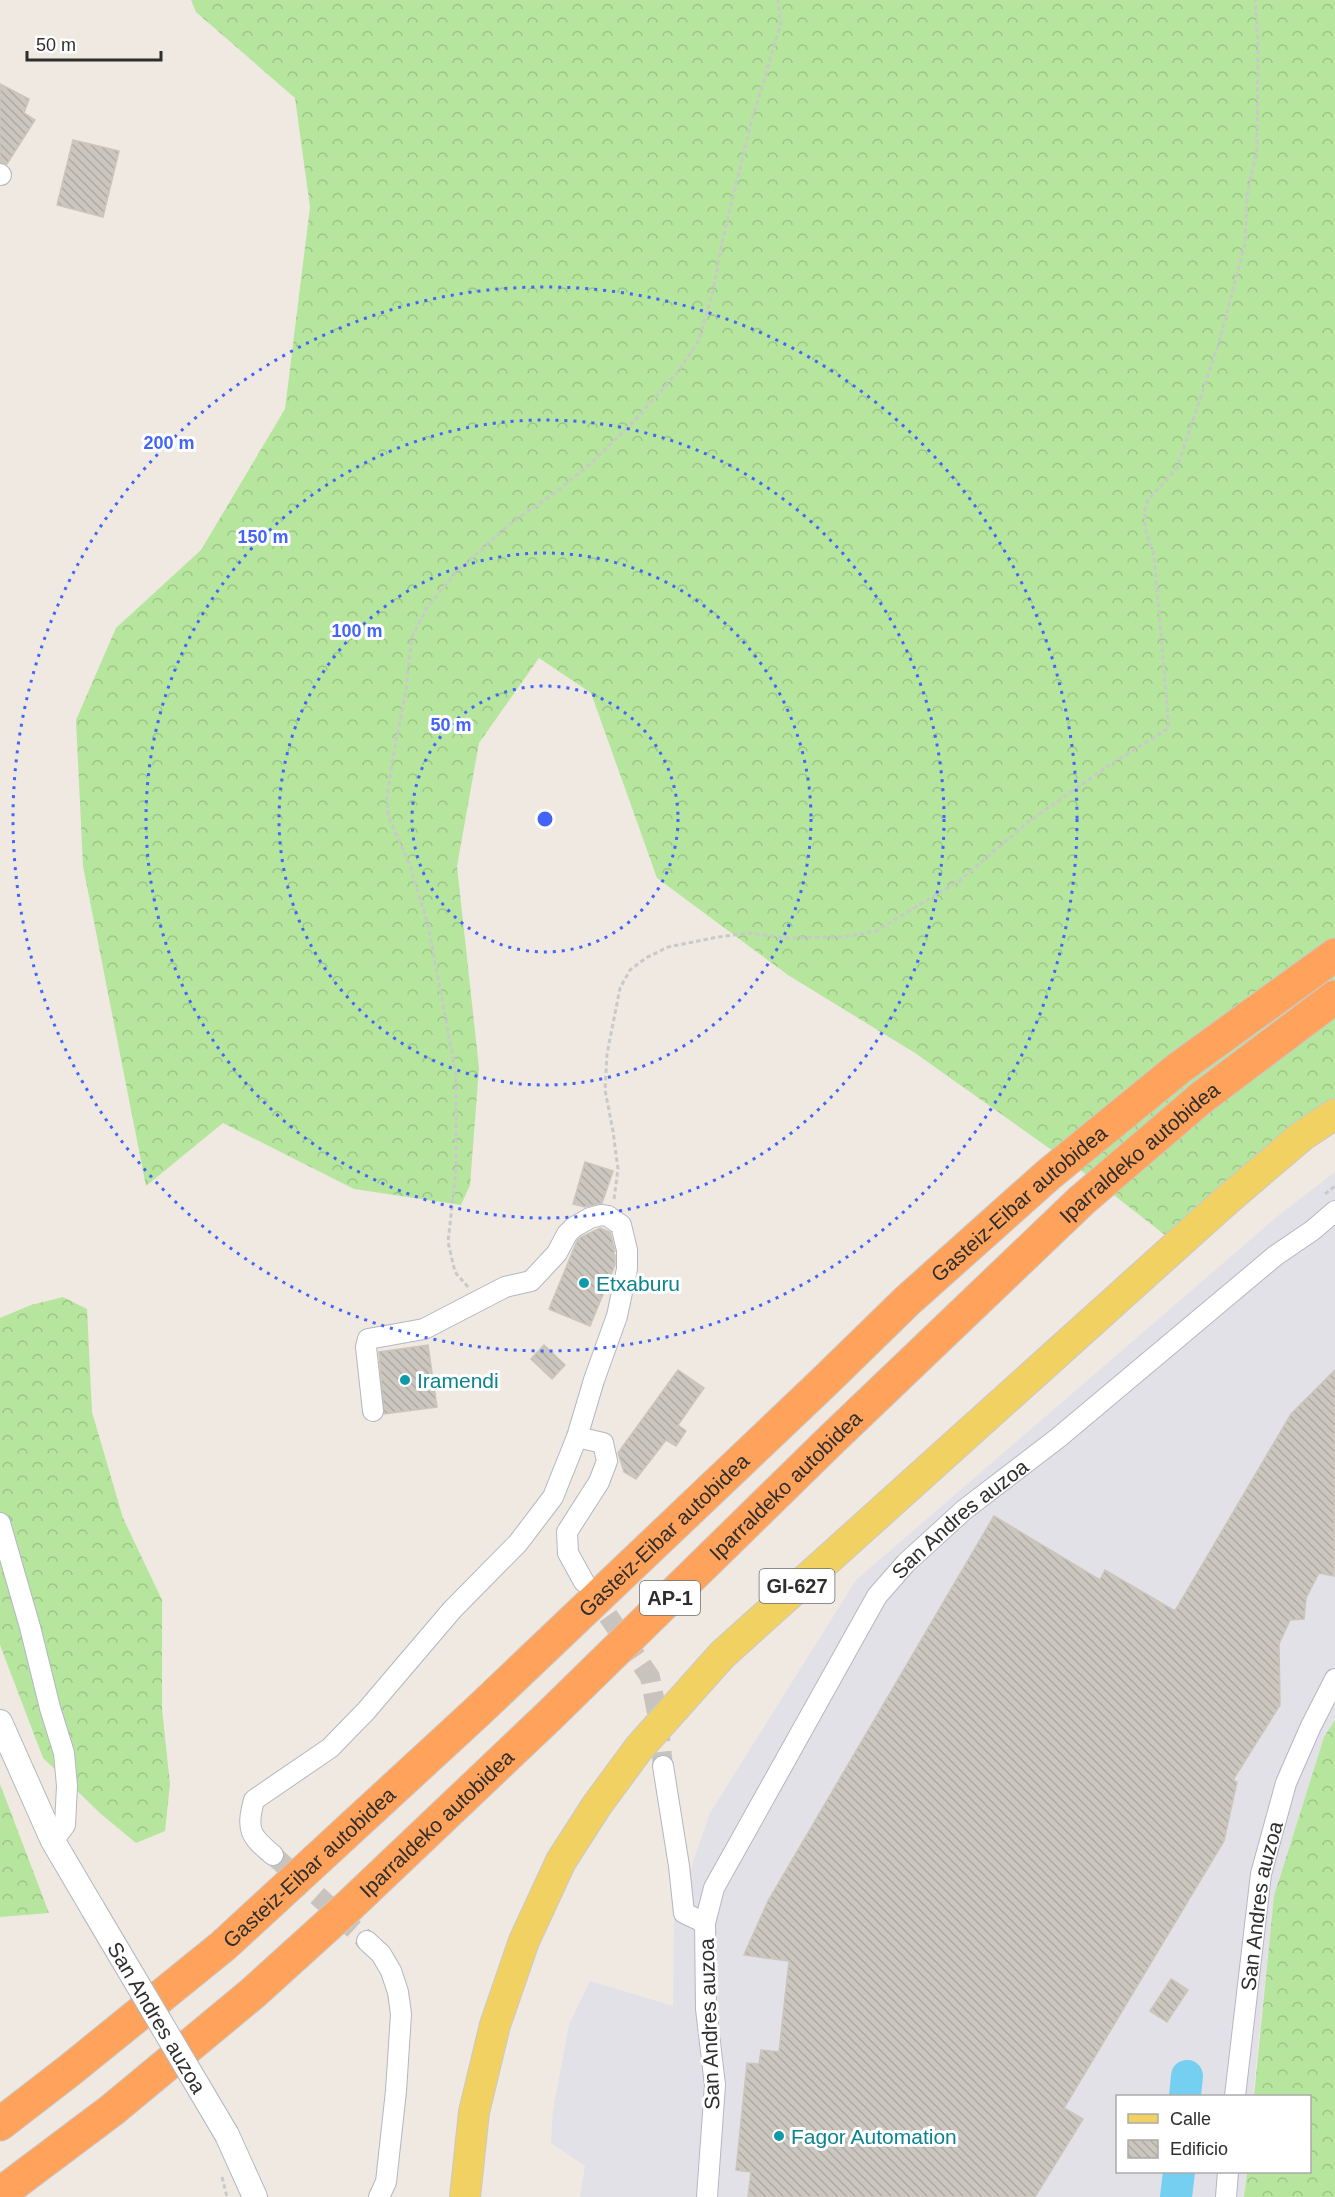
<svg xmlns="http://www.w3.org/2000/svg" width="1335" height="2197" viewBox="0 0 1335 2197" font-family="Arial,sans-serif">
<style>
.industrial{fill:#e3e1e8}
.forest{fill:url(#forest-crowns)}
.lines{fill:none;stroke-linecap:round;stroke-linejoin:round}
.river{stroke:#75cff0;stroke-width:32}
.building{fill:url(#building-back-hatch);stroke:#cbc5ba;stroke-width:1.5}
.minor-tunnel{stroke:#c8c4bd;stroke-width:20;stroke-dasharray:20 10;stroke-linecap:butt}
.minor-casing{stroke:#b4b7c1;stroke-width:22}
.tertiary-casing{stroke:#b4b7c1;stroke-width:26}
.primary-casing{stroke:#c9c9c9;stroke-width:32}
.motorway-casing{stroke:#c9c9c9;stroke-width:35}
.path{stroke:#c9c9c9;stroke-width:3;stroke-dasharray:4.5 3;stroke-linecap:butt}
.minor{stroke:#fff;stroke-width:20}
.tertiary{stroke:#fff;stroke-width:24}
.primary{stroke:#f2d163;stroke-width:30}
.motorway{stroke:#ffa35c;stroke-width:33}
.tertiary-bridge-casing{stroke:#b4b7c1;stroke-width:26;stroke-linecap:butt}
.tertiary-bridge{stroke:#fff;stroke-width:24}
.ring{fill:none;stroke:#4264fb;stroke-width:3;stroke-dasharray:3 6}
.culture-dot{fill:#0f9aa8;stroke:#fff;stroke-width:2}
.labels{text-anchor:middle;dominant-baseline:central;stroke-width:6;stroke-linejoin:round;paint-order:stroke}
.shield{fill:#fff;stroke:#6d6d6d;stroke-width:1.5}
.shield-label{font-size:20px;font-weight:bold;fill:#2e2e2e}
.street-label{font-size:21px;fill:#2e2e2e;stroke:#fff}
.culture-label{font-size:21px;fill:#0d838f;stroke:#fff;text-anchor:start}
.centre{fill:#4264fb;stroke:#fff;stroke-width:3}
.ring-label{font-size:18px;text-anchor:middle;font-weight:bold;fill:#4264fb;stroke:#fff;stroke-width:6;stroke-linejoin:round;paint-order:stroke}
</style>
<defs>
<pattern id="forest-crowns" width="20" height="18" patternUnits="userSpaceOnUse" patternTransform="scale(1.5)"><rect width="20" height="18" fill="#b6e59e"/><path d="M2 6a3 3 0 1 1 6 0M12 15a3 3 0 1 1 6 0" fill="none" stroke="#9dc588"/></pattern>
<pattern id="building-back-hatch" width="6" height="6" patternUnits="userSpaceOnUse" patternTransform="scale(1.5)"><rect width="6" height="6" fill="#cbc7bf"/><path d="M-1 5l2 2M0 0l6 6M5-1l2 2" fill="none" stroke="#afaba4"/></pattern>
</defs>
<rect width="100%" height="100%" fill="#efe9e1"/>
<polygon class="industrial" points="1335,1172 1335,1720 1324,1737 1274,1896 1253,2096 1118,2096 1118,2172 1246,2172 1244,2197 580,2197 585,2166 551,2143 553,2110 569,2025 590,1981 673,2006 674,1917 710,1813 856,1580 1279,1215"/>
<g class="forest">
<polygon points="191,0 1335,0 1335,1100 1188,1253 1101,1185 915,1053 788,975 657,878 591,693 539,658 479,743 457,866 479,1068 470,1185 461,1205 354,1189 223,1123 146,1186 83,866 76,720 116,628 201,550 285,409 310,207 295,98 196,12"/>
<polygon points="63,1297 87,1309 92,1412 123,1518 162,1600 162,1709 170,1784 165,1831 136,1843 101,1814 43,1758 0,1645 0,1318 31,1305"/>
<polygon points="1335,1720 1335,2197 1244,2197 1247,2172 1310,2172 1310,2096 1254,2096 1274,1896 1324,1737"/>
<polygon points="0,1784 49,1913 0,1917"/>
</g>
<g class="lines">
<g class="river">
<polyline points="1185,2096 1187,2076"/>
<polyline points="1176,2197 1179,2172"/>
</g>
</g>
<g class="building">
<polygon points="0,84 29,99 24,113 35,120 7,164 0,162"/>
<polygon points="73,140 119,151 103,217 57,205"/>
<polygon points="585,1162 613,1171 602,1203 585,1207 573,1204"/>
<polygon points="600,1228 610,1232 615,1251 613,1254 615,1255 615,1265 590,1326 549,1309 577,1241 581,1237"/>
<polygon points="428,1345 437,1407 384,1414 379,1352"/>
<polygon points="544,1345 565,1365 552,1379 531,1359"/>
<polygon points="678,1370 704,1388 678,1425 686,1431 676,1446 666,1440 636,1479 624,1472 618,1453"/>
<polygon points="1335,1370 1334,1576 1319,1573 1306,1598 1304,1619 1290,1620 1279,1644 1280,1705 1233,1780 1237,1782 1224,1841 1064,2108 1083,2119 1035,2197 748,2197 751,2172 736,2170 747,2063 759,2064 761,2050 779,2052 789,1961 744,1955 768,1901 994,1516 1100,1580 1105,1570 1175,1611 1291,1414"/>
<polygon points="1171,1979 1188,1990 1167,2022 1150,2011"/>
</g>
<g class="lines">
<g class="minor-tunnel">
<polyline points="591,1591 650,1677 658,1718 663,1766"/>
<polyline points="273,1855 367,1941"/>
</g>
<defs>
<g id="minor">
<polyline points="0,174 1,175"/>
<polyline points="373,1411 366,1347 368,1339 424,1329 505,1287 531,1281 557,1253 567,1234 574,1227 590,1218 601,1215 608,1216 621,1225 627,1250 627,1269 617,1316 594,1380 577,1437 603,1443 607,1461 599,1482 567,1532 568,1553 584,1582"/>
<polyline points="0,1523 30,1627 50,1708 64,1753 67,1786 65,1825 53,1841"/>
<polyline points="663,1766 679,1866 684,1913 705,1923"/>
<path d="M273 1855C250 1836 246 1830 254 1800L330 1748 366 1711 452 1610 518 1543 553 1497 577 1437"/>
<polyline points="367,1941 381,1954 391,1971 398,1992 401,2014 396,2091 386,2182 379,2197"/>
<path id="s1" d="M1235 2096 1261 1874 1286 1783 1311 1726 1335 1679"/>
<path id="s2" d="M707 2197 715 2085 706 2009 705 1923 714 1888 877 1596 906 1563 964 1510 1058 1438 1275 1256 1313 1230 1335 1211"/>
<polyline points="1226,2197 1228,2172"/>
</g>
<g id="tertiary">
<polyline points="0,1722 53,1841 93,1909"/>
<polyline points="227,2135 255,2197"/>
</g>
<polyline id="primary" points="465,2197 474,2112 495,2025 524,1941 561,1861 597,1805 639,1748 722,1655 1227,1200 1302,1136 1335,1114"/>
<g id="motorway">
<path id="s3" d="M0 2124 70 2070 223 1946 477 1712 824 1382 907 1301 1048 1175 1179 1068 1335 955"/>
<path id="s4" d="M0 2194 112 2110 253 1993 349 1906 548 1717 832 1439 1082 1200 1201 1098 1335 997"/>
</g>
</defs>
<use href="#minor" class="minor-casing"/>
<use href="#tertiary" class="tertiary-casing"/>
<use href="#primary" class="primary-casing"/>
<use href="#motorway" class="motorway-casing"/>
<g class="path">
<polyline points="1325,1194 1335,1186"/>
<polyline points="614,1199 618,1169 613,1131 605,1090 607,1054 620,988 630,970 646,958 668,947 718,937 748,933 784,938 843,937 876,931 959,881 1028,822 1111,764 1169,728 1154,555 1145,529 1145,510 1148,500 1177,468 1219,342 1245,244 1247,195 1257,148 1258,43 1255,0"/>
<polyline points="468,1287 455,1272 448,1242 456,1171 456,1074 428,925 410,866 388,815 387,797 394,751 406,691 412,637 426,609 455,573 510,524 557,491 591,463 632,423 677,373 699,340 713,291 722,242 751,123 781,23 778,0"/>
<polyline points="222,2177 227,2197"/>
</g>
<use href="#minor" class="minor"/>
<use href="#tertiary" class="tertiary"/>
<use href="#primary" class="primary"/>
<use href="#motorway" class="motorway"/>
<defs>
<g id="tertiary-bridge">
<path id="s5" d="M93 1909 227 2135"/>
</g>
</defs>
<use href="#tertiary-bridge" class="tertiary-bridge-casing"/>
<use href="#tertiary-bridge" class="tertiary-bridge"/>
</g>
<g class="ring">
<circle cx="545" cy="819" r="133"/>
<circle cx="545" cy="819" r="266"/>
<circle cx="545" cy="819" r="399"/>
<circle cx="545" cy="819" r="532"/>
</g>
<g class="culture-dot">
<circle cx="584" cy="1283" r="6"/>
<circle cx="405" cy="1380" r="6"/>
<circle cx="779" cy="2136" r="6"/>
</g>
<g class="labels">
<g class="shield">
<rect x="759.5" y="1569" width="75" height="34" rx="4.5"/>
<rect x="640" y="1581" width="60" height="34" rx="4.5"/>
</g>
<g class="shield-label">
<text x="797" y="1586">GI-627</text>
<text x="670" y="1598">AP-1</text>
</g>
<g class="street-label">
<text stroke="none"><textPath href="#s4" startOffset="1545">Iparraldeko autobidea</textPath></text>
<text stroke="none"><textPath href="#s3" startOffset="1374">Gasteiz-Eibar autobidea</textPath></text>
<text stroke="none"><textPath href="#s4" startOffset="1059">Iparraldeko autobidea</textPath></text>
<text stroke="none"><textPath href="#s2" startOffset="759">San Andres auzoa</textPath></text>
<text stroke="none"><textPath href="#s3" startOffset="888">Gasteiz-Eibar autobidea</textPath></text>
<text stroke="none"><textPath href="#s4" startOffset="573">Iparraldeko autobidea</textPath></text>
<text stroke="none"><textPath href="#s3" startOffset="402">Gasteiz-Eibar autobidea</textPath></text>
<text stroke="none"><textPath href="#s1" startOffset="192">San Andres auzoa</textPath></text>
<text stroke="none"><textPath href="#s5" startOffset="126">San Andres auzoa</textPath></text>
<text transform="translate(709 2024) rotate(-92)">San Andres auzoa</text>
</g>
<g class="culture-label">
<text x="596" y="1283">Etxaburu</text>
<text x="417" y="1380">Iramendi</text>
<text x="791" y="2136">Fagor Automation</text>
</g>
</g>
<circle cx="545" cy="819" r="9" class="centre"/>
<g class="ring-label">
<text x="169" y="449">200 m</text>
<text x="263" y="543">150 m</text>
<text x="357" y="637">100 m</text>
<text x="451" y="731">50 m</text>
</g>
<rect x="1116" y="2095" width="195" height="78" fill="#ffffff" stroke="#ababab" stroke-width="1.5"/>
<rect x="1128" y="2114" width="30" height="9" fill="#f2d163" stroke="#ababab" stroke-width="1.5"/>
<text x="1170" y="2125" font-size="18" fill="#2e2e2e">Calle</text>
<rect x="1128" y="2140" width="30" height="18" fill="url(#building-back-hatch)" stroke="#ababab" stroke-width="1.5"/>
<text x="1170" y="2155" font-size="18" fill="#2e2e2e">Edificio</text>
<path d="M27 51v9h134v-9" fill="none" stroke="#2e2e2e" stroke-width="3"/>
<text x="36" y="51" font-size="18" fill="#2e2e2e" stroke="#ffffff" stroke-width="4.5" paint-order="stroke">50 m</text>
</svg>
